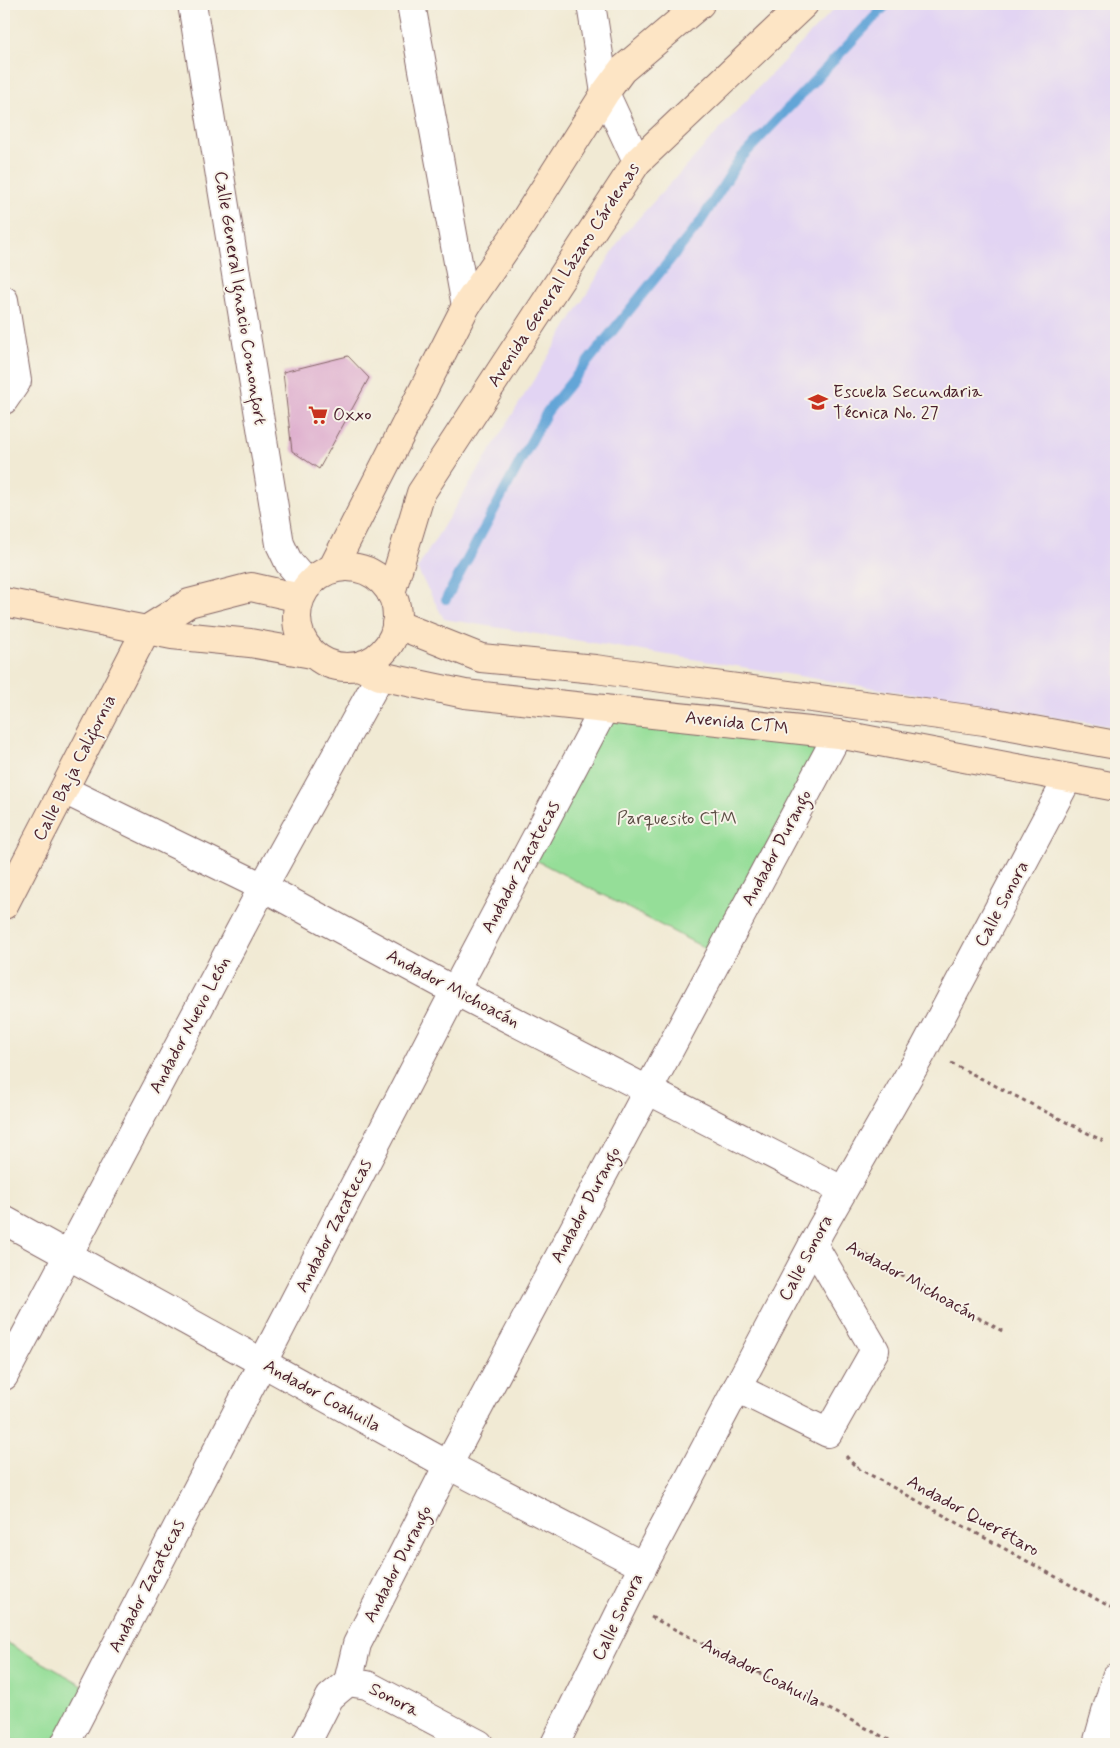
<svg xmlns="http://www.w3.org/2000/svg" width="1120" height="1748" viewBox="0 0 1120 1748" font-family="Mynerve,sans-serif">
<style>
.built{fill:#e2d4f3}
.green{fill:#95de98;stroke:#707e62}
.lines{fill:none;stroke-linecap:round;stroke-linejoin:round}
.stream{stroke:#63a5d7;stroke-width:10}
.building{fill:#deadce}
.minor-casing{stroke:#846666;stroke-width:30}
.secondary-casing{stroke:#846666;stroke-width:30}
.path{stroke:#846666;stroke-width:3;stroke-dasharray:4 4;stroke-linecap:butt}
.minor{stroke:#fff;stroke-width:28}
.secondary{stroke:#fde5c5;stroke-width:28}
.labels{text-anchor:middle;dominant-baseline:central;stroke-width:4;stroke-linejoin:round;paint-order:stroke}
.street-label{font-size:18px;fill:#4a1f2b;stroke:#f7f3e8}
.poi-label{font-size:18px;fill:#4a1f2b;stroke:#f7f3e8;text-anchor:start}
.park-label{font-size:18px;fill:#5d4f46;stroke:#f7f3e8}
</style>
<rect width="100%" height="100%" fill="#f7f3e8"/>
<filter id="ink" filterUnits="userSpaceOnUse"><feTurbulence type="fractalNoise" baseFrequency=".02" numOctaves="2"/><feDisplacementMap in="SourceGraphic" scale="10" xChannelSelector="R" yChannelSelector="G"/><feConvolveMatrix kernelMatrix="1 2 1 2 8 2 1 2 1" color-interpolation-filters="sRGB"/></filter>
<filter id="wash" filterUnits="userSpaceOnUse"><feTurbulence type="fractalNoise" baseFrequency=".0096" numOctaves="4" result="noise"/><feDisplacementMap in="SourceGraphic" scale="20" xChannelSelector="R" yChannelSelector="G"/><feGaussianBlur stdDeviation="1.12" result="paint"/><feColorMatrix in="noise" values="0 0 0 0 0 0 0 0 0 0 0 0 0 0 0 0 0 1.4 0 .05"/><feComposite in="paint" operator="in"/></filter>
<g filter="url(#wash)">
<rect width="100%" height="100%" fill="#f1ead4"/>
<polygon class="built" points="839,4 1116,4 1116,727 444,619 417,569 623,235 757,89"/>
<g class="green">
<polygon points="604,709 838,734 720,956 528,856"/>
<polygon points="4,1641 99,1694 66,1744 22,1744 4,1736"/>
</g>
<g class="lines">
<polyline class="stream" points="446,599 547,412 699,224 740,159 887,4"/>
</g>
<g id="blocks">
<polygon class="building" points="348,356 369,378 319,469 292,451 283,372"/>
</g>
</g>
<g filter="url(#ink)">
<use href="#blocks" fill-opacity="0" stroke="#846666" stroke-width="1"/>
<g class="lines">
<defs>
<g id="minor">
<polyline points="192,4 280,544 289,563 308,585"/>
<polyline points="411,4 466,306"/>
<polyline points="591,4 605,93 637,162"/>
<polyline points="4,300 17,381 4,400"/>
<polyline points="64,790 263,887 455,991 842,1190"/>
<polyline points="4,1220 448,1465 643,1566"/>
<polyline points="4,1376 263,887 380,676"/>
<polyline points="737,1388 828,1433 875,1350 813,1244"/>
<polyline points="348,1682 357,1644 448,1465 838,734"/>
<polyline points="348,1682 367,1685 479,1744"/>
<polyline points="65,1744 455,991 604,709"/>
<polyline points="306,1744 330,1697 348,1682"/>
<polyline points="555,1744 643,1566 821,1229 924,1049 1068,778"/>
<polyline points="1097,1744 1116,1677"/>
</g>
<g id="secondary">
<circle cx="347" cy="617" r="50"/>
<polyline points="332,569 466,306 519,229 605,93 622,70 700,4"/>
<polyline points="391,593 421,493 637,162 804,4"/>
<polyline points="4,602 172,635 250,643 312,654"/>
<polyline points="396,624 481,658 595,669 984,721 1116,745"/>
<polyline points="359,666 380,676 465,694 838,734 1116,787"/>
<polyline points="4,905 146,630 189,603 251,587 300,598"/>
</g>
</defs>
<use href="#minor" class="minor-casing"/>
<use href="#secondary" class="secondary-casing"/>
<g class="path">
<polyline points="951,1063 1103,1141"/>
<polyline points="852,1247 1004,1332"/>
<polyline points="846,1456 856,1467 1116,1610"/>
<polyline points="651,1617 897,1744"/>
</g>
<use href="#minor" class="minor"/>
<use href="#secondary" class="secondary"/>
</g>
</g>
<defs>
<symbol id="school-bare" viewBox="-9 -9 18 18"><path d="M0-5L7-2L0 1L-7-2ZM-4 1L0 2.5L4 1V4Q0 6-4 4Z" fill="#c8321e" stroke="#f7f3e8" stroke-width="2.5" paint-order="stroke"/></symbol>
<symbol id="supermarket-bare" viewBox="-9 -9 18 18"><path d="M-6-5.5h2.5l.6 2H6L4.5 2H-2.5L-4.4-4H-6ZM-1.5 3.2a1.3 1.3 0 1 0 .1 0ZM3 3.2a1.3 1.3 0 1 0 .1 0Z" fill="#c8321e" stroke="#f7f3e8" stroke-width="2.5" paint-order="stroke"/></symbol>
</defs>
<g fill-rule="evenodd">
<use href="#school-bare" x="804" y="388" width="28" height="28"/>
<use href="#supermarket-bare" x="304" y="401" width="28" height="28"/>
</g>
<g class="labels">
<g class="street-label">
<text transform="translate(564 275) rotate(-57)">Avenida General Lázaro Cárdenas</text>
<text transform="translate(240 298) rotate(81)">Calle General Ignacio Comonfort</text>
<text transform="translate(737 723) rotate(6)">Avenida CTM</text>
<text transform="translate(75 768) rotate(-63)">Calle Baja California</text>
<text transform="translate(777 848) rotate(-62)">Andador Durango</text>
<text transform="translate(521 867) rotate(-62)">Andador Zacatecas</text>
<text transform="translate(1002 904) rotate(-62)">Calle Sonora</text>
<text transform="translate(453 989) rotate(28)">Andador Michoacán</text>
<text transform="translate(190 1025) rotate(-62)">Andador Nuevo León</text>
<text transform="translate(586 1205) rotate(-62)">Andador Durango</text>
<text transform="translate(334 1226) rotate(-63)">Andador Zacatecas</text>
<text transform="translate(806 1258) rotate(-62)">Calle Sonora</text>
<text transform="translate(912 1281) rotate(29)">Andador Michoacán</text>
<text transform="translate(322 1396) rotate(29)">Andador Coahuila</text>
<text transform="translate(973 1516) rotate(29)">Andador Querétaro</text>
<text transform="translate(398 1564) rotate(-63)">Andador Durango</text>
<text transform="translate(147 1586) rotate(-63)">Andador Zacatecas</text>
<text transform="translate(618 1617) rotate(-64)">Calle Sonora</text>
<text transform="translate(761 1673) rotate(27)">Andador Coahuila</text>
<text transform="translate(394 1700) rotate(27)">Sonora</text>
</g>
<g class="poi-label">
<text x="833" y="392">Escuela Secundaria<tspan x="833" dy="21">Técnica No. 27</tspan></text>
<text x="333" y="415">Oxxo</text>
</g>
<g class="park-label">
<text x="677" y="819">Parquesito CTM</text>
</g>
</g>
<rect width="1120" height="1748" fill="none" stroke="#f7f3e8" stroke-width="20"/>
</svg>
